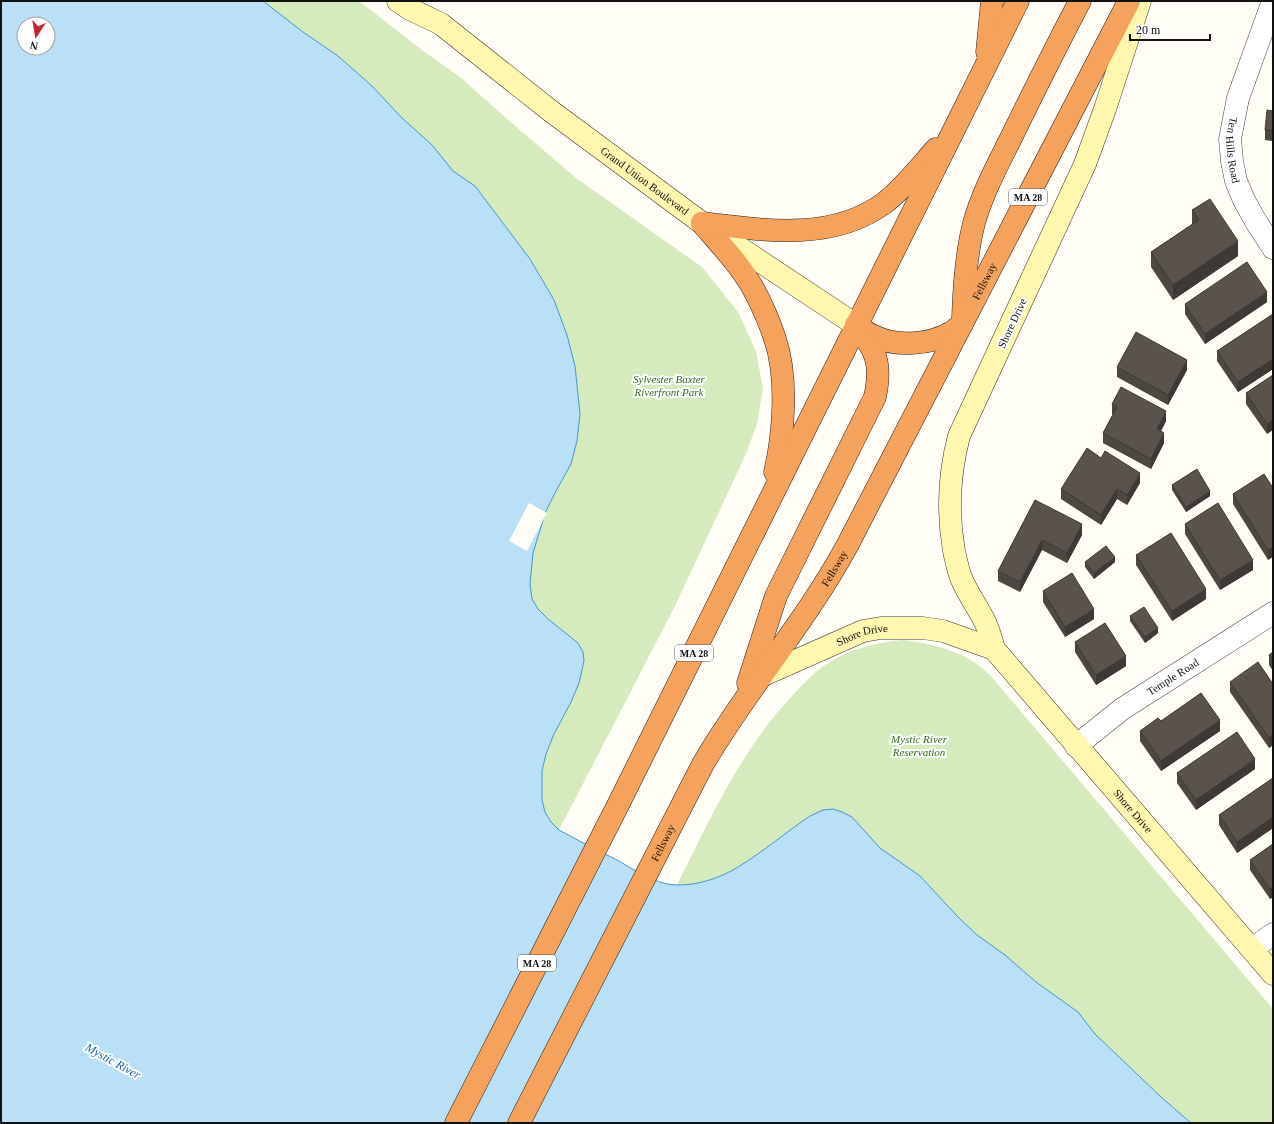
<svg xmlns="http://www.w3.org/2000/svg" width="1274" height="1124" viewBox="0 0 1274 1124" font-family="Georgia,serif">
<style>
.green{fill:#d5ebbd}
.water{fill:#b9e0f7;stroke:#3f96cf;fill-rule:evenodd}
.pier{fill:#fffdf5}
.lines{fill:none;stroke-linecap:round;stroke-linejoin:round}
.street-casing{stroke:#444;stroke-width:23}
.secondary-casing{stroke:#333;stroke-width:23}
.highway-casing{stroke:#222;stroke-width:23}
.street{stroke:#fff;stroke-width:22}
.secondary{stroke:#fff6b0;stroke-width:22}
.highway{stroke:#f5a25d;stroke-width:22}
.wall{fill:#4d4742}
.shaded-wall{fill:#3f3936}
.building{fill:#5a524d;stroke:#3f3936}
.labels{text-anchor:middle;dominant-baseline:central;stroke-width:4;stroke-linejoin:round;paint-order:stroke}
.shield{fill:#fff;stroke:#585858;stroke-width:1}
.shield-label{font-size:10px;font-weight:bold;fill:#111}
.street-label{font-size:11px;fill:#111;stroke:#fff}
.park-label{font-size:11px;font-style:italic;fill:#2f6b1f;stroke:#fff}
.water-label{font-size:12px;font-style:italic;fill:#1768a6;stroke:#fff}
</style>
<rect width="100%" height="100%" fill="#fffdf5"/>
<g class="green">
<polygon points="263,1 359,1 422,50 460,77 507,119 576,178 702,267 738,312 756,351 763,389 757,424 745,456 675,606 559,830 551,822 545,812 542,800 542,771 546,754 554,734 571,702 579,683 584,661 583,652 578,643 548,619 538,609 532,599 530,584 533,553 546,511 556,491 580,414 575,366 567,335 554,300 530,259 475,186 453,171 432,145 402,118 372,86 338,56 303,32"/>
<path d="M903 640C938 645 965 651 990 675L1273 1009V1123H1191L1161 1097 1095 1034 1078 1012 1036 982 1005 955 977 935 958 917 920 876 880 848 868 836 810 816C779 837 743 871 707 881 697 884 687 885 677 885 710 819 741 750 792 696 803 684 814 672 828 663 851 649 877 642 903 640Z"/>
</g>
<path class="water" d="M1 1H263L303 32 338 56 372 86 402 118 432 145 453 171 475 186 530 259 554 300 567 335 575 366 580 414 577 441 571 464 556 491 546 511 533 553 530 584 532 599 538 609 548 619 578 643 583 652 584 661 579 683 571 702 554 734 546 754 542 771V800L545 812 551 822 559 830C579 841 599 851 619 861 636 871 657 885 678 885 699 885 720 878 738 867 763 852 786 832 810 816L823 810 833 809 842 812 852 817 880 848 920 876 958 917 977 935 1005 955 1036 982 1078 1012 1095 1034 1161 1097 1191 1123H1ZM24 24H48V48H24Z"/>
<polygon class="pier" points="529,503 547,513 527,551 509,541"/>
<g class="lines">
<defs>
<g id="street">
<path id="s1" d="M1273 1 1238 98 1230 139 1232 161 1236 181 1244 200 1255 220 1273 248"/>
<path id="s2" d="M1076 746 1122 709 1273 613"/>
<polyline points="1252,949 1273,934"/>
</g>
<g id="secondary">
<path id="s3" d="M398 1 410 9 441 24 552 112 702 223 856 325"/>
<path id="s4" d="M1140 1 1105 109 1085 164 959 436C949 474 947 511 954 551 956 560 958 571 962 580 968 594 977 606 984 620 989 629 991 639 994 649L1273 974"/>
<path id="s5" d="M759 677 863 631 881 628H923L943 631 994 649"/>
</g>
<g id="highway">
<polyline points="987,52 992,1"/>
<path d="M702 223C720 244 739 264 753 288 761 303 770 323 775 339 788 377 784 433 775 472"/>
<path d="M702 223C762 230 830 242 883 204 903 189 919 168 936 149"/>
<path d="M963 317C964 285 966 254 974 223 982 194 997 166 1010 140 1033 93 1056 47 1080 1"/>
<path d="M858 326C863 330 868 334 874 336 895 347 929 345 950 333 954 331 958 327 962 324"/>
<path d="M748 683 776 596 875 397C878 383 880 367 874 353 870 343 862 334 856 325"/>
<polyline points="456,1123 619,803 1018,1"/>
<path id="s6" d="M519 1123 703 764C747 689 805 623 847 546L1129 1"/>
</g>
</defs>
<use href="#street" class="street-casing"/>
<use href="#secondary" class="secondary-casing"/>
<use href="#highway" class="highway-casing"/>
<use href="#street" class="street"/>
<use href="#secondary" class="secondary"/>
<use href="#highway" class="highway"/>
</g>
<g class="wall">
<polygon points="1273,111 1273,141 1265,140 1265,130"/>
<polygon points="1192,210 1238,256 1173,300 1151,267 1151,252 1192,224"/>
<polygon points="1267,302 1205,344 1185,314 1185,304"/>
<polygon points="1273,314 1273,369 1238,392 1217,361 1217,351"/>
<polygon points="1117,367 1187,370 1168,405 1117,377"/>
<polygon points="1273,375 1267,434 1246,404 1246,393"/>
<polygon points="1112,404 1166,421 1161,431 1164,443 1151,469 1103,443 1103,433 1113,414 1112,414"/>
<polygon points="1140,483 1127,505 1117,499 1101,525 1061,499 1061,489"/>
<polygon points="1172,485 1210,496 1186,512 1172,490"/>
<polygon points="1273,488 1268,560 1233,504 1233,494"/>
<polygon points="1035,500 1082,535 1067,563 1042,550 1020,592 998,581 998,571"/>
<polygon points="1185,524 1253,570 1220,590 1185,534"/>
<polygon points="1136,555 1206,599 1172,621 1136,565"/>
<polygon points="1085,562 1115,562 1094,579 1085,567"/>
<polygon points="1043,591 1094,619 1065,637 1043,602"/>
<polygon points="1130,616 1158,633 1145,643 1130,621"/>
<polygon points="1075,642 1126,666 1096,685 1075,652"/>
<polygon points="1273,652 1273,671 1269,665 1269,655"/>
<polygon points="1230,682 1273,684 1273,745 1269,748 1230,692"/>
<polygon points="1161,721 1220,731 1161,771 1140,741 1140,731"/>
<polygon points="1255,769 1196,810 1177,783 1177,773"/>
<polygon points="1273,778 1273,828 1237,853 1219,825 1219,815"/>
<polygon points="1273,844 1273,897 1270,899 1250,870 1250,860"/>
</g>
<g class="shaded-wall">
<polygon points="1238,241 1238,256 1173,300 1173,285"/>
<polygon points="1267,292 1267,302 1205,344 1205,334"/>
<polygon points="1273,359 1273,369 1238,392 1238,382"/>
<polygon points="1187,360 1187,370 1168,405 1168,395"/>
<polygon points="1166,411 1166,421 1157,439 1157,429"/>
<polygon points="1273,419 1273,430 1267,434 1267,424"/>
<polygon points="1164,433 1164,443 1151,469 1151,459"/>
<polygon points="1140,473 1140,483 1127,505 1127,495"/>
<polygon points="1117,489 1117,499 1101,525 1101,515"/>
<polygon points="1210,491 1210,496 1186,512 1186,507"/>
<polygon points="1082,524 1082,535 1067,563 1067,553"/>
<polygon points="1042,540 1042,550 1020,592 1020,582"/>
<polygon points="1273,547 1273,557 1268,560 1268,550"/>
<polygon points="1115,557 1115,562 1094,579 1094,573"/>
<polygon points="1253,560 1253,570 1220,590 1220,580"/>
<polygon points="1206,589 1206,599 1172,621 1172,611"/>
<polygon points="1094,609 1094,619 1065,637 1065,627"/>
<polygon points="1158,628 1158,633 1145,643 1145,637"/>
<polygon points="1126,656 1126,666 1096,685 1096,675"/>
<polygon points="1220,720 1220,731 1161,771 1161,761"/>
<polygon points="1273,735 1273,745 1269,748 1269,738"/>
<polygon points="1255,759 1255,769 1196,810 1196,800"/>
<polygon points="1273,817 1273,828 1237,853 1237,842"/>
<polygon points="1273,887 1273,897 1270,899 1270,889"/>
</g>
<g class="building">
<polygon points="1267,110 1273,111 1273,131 1265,130"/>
<polygon points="1210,199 1238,241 1173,285 1151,252 1199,220 1192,210"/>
<polygon points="1247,262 1267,292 1205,334 1185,304"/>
<polygon points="1273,314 1273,359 1238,382 1217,351"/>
<polygon points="1136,332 1187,360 1168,395 1117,367"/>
<polygon points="1273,375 1273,419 1267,424 1246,393"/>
<polygon points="1121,387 1166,411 1157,429 1164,433 1151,459 1103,433 1117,407 1112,404"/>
<polygon points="1087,448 1101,458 1105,451 1140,473 1127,495 1117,489 1101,515 1061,489"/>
<polygon points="1197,469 1210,491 1186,507 1172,485"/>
<polygon points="1264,474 1273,488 1273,547 1268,550 1233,494"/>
<polygon points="1035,500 1082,524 1067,553 1042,540 1020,582 998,571"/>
<polygon points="1218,503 1253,560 1220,580 1185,524"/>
<polygon points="1171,533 1206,589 1172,611 1136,555"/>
<polygon points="1106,546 1115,557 1094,573 1085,562"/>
<polygon points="1072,573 1094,609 1065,627 1043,591"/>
<polygon points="1144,607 1158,628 1145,637 1130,616"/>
<polygon points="1105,623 1126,656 1096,675 1075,642"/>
<polygon points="1273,652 1273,661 1269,655"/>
<polygon points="1258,662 1273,684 1273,735 1269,738 1230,682"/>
<polygon points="1201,693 1220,720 1161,761 1140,731 1158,718 1161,721"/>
<polygon points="1237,732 1255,759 1196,800 1177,773"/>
<polygon points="1273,778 1273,817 1237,842 1219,815"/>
<polygon points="1273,844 1273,887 1270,889 1250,860"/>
</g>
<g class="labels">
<g class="shield">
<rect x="1009" y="189" width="38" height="16" rx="3"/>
<rect x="675" y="645" width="38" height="16" rx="3"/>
<rect x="518" y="955" width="38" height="16" rx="3"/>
</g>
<g class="shield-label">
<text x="1028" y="197">MA 28</text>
<text x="694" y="653">MA 28</text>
<text x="537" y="963">MA 28</text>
</g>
<g class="street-label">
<text stroke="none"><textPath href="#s1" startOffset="156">Ten Hills Road</textPath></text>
<text stroke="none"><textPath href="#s3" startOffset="306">Grand Union Boulevard</textPath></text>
<text stroke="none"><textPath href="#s6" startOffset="963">Fellsway</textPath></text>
<text transform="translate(1012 323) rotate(-65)">Shore Drive</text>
<text stroke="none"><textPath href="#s6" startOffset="639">Fellsway</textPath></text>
<text stroke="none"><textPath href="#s5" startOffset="112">Shore Drive</textPath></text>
<text stroke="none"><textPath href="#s2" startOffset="119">Temple Road</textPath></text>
<text stroke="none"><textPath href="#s4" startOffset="908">Shore Drive</textPath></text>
<text stroke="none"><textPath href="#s6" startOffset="315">Fellsway</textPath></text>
</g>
<g class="park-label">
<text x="669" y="379">Sylvester Baxter<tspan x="669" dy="13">Riverfront Park</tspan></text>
<text x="919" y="739">Mystic River<tspan x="919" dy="13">Reservation</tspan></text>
</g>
<g class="water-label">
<text transform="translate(113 1061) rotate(29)">Mystic River</text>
</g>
</g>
<rect width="1274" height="1124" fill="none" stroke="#111111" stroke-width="4"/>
<g transform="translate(36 36) rotate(192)"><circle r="19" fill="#ffffff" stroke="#a0a0a0"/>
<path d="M0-3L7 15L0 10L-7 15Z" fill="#c4262e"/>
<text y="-6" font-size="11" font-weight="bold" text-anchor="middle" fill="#111111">N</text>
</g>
<path d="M1130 34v6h80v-6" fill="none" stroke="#111111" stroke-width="2"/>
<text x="1136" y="34" font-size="12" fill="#111111" stroke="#ffffff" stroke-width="3" paint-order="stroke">20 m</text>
</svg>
